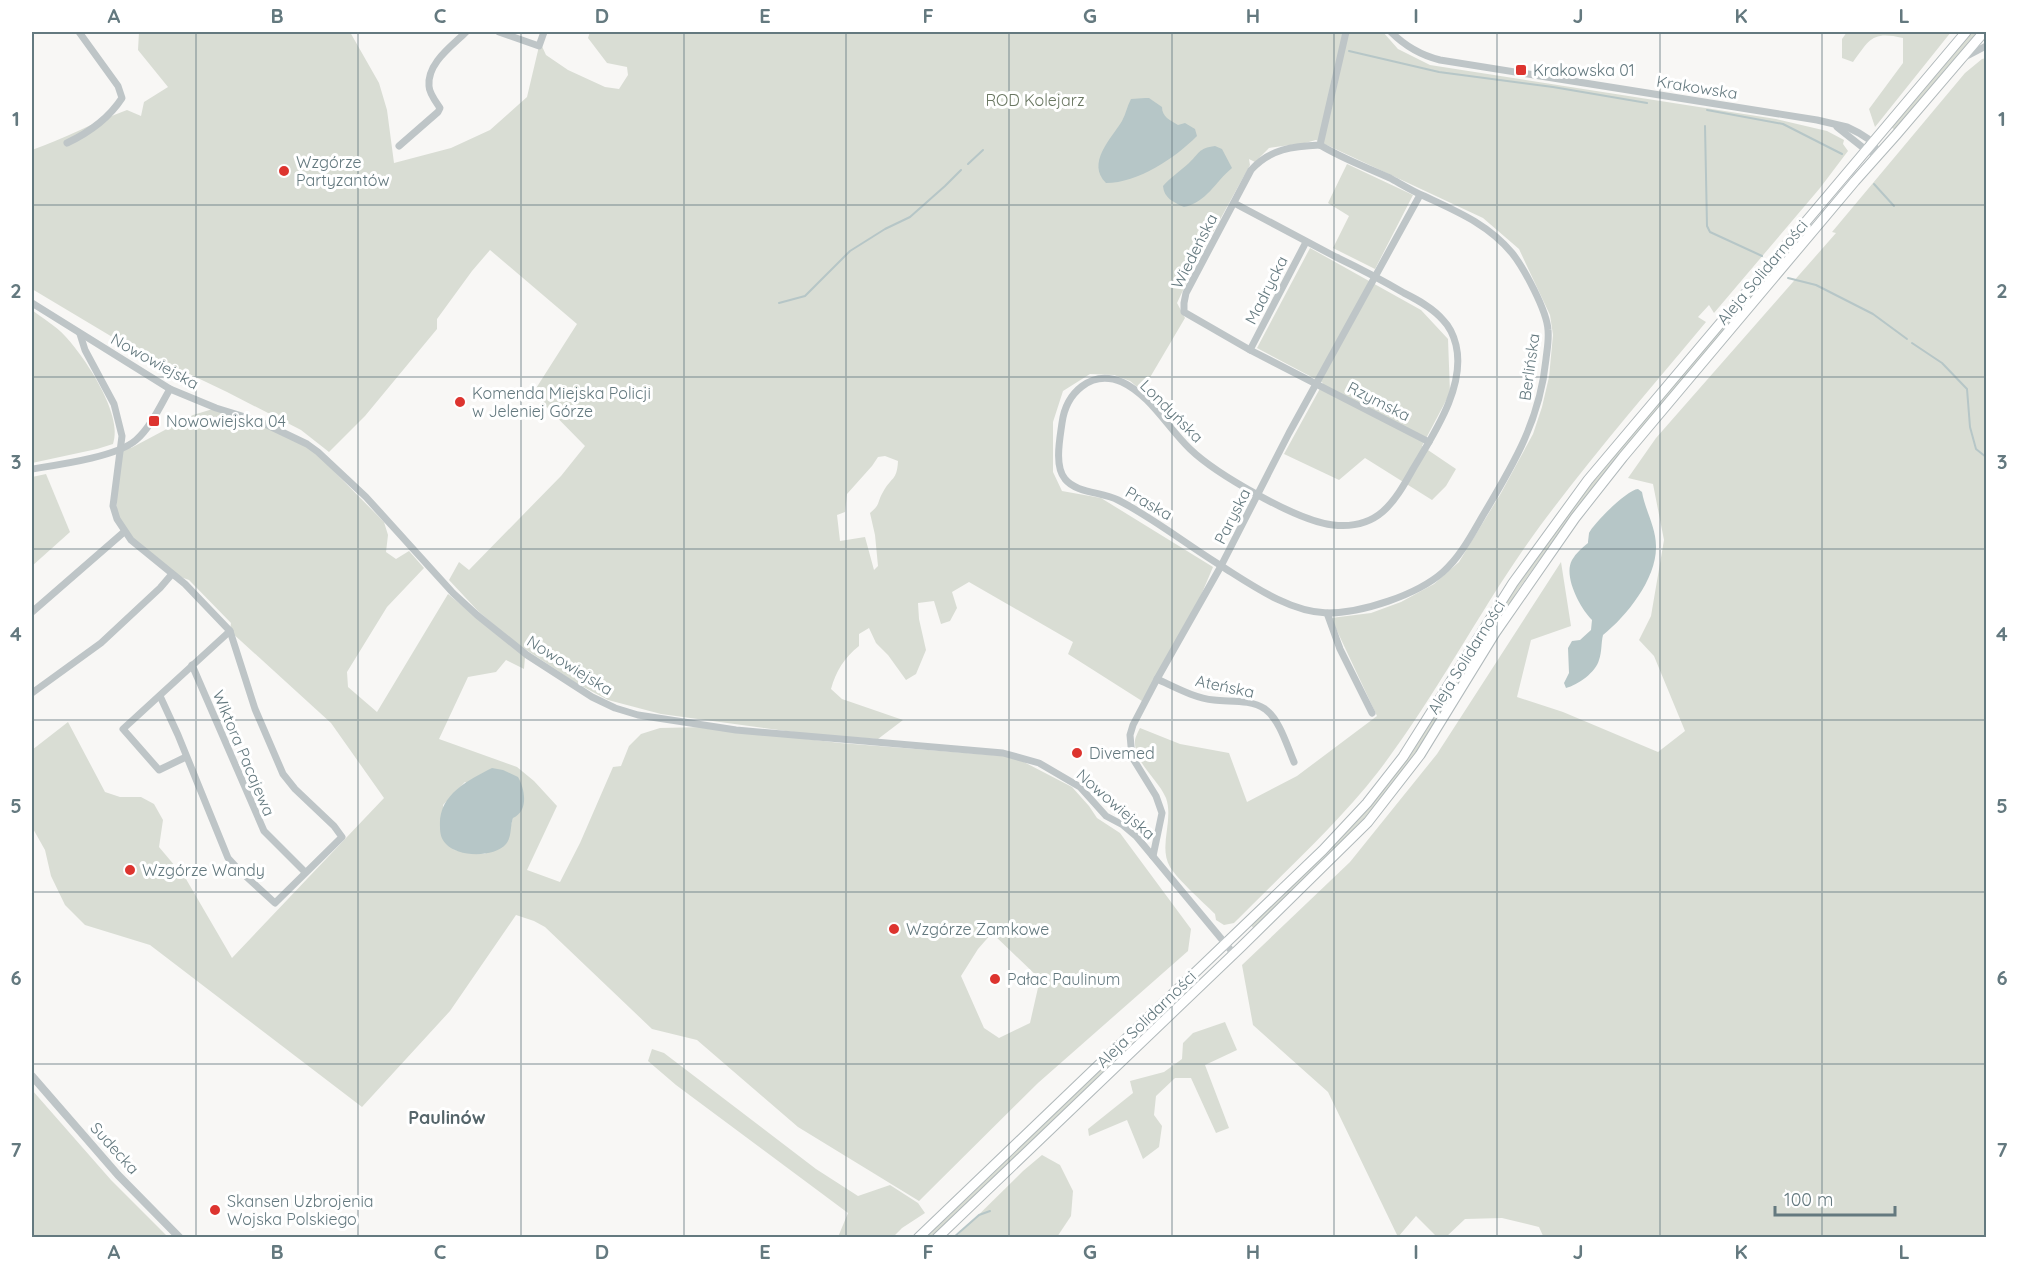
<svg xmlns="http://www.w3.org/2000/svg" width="2018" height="1269" viewBox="0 0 2018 1269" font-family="Quicksand,sans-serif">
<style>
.green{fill:#d9ddd4;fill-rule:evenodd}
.water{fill:#b6c6c7}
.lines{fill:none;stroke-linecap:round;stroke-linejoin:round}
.stream{stroke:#b6c6c7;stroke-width:2}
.secondary-casing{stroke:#b1b9bb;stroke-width:11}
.minor{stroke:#bec5c7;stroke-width:7}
.tertiary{stroke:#bec5c7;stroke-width:8}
.secondary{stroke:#fff;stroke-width:9}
.grid{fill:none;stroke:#64797f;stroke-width:1.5;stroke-opacity:0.55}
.poi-dot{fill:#dd342f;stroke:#fff;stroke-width:2}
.labels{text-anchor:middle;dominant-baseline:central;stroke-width:6;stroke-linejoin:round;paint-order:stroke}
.poi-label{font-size:16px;fill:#64797f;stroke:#fff;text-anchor:start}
.street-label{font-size:16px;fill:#64797f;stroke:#fff}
.park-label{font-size:16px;fill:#6a7762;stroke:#fff}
.neighbourhood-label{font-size:18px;font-weight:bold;fill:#55656a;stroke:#fff}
.neatline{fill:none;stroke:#64797f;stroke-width:2}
.grid-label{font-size:20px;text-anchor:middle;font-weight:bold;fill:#64797f}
</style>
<rect width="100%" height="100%" fill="#f8f7f5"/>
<g class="green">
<path d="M139 32H350L379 83 387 110 394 163 451 148 490 130 527 97 540 42 546 55 568 70 605 87 619 89 628 75 627 67 607 63 588 38 590 32H1383L1398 49 1430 65 1776 119 1827 131 1844 140 1843 144 1848 151 1820 188 1714 313 1709 305 1698 317 1706 322C1650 389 1592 456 1540 526 1482 605 1438 694 1378 772 1336 826 1282 874 1234 923L1224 925 1216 920 1215 914C1202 901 1179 881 1170 867 1158 846 1174 821 1166 798 1158 779 1134 763 1135 741 1135 738 1138 732 1140 728L1180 744 1229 753 1247 802 1297 776 1377 716 1331 618 1371 613 1401 602 1434 584 1459 562 1501 493 1533 434 1542 407 1549 377 1553 335 1550 315 1519 249 1483 218 1316 140 1305 143 1269 148 1255 162 1249 159 1250 165 1194 267 1177 303 1185 318 1142 391 1130 381 1114 375 1090 374 1063 391 1053 422V472L1062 491 1101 498 1213 567 1199 600 1142 701 1068 654 1073 642 969 582 952 592 957 608 950 621 941 624 934 601 918 603 919 619 926 650 916 674 906 680 888 655 876 643 869 628 859 634V646C844 658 836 671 831 689L842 699 903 720 878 739 808 734 661 714 608 700 576 683 513 641 478 611 449 580 459 562 469 570 561 476 585 446 533 393 577 324 490 250 472 271 437 319V329L365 416 329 452 301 430 227 392 114 338 32 289V150C64 139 94 122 127 110L141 116 144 102 168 87 138 50ZM885 456 898 461C897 481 891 477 883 492 877 502 881 504 870 513L875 535 878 566 874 570 865 537 840 541 837 515 845 512 847 494 872 466 878 457Z"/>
<path d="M1847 32H1951L1875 127 1869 109 1903 63V38C1872 31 1870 39 1853 62L1842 58V39Z"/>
<polygon points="1972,32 1978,32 1895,130 1891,127"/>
<polygon points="1986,58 1986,1237 1544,1238 1539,1227 1502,1218 1465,1219 1446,1237 1438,1238 1416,1216 1398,1237 1328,1092 1253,1025 1242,965 1350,862 1437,754 1561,562 1571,626 1531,640 1517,697 1563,712 1658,752 1685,731 1654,656 1639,640 1651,616 1664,540 1653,484 1628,478 1656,438 1836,233 1832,232 1965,73 1982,59"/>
<polygon points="1862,162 1812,222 1791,252 1571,516 1520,587 1410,762 1364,820 1254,929 1251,925 1338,841 1386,786 1413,750 1516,585 1567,513 1616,452"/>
<polygon points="1347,164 1413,195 1375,269 1333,248 1349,216 1328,203"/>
<polygon points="1310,248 1421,310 1448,339 1450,393 1422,446 1456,469 1446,486 1432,500 1365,458 1339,480 1284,454 1323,383 1257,348"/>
<path d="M32 310C42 318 56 326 65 336 84 356 124 415 113 444L97 449 32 463Z"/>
<path d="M216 408 242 415 307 444 384 522 388 535 386 552 396 559 409 551 424 568 387 607 347 672 348 687 377 712 448 594 525 657 524 669 506 660 496 672 468 677 439 739 517 767 534 781 557 806 527 870 560 882 580 843 613 767 621 766 629 746 641 734 660 728 705 727 840 743 1004 756 1022 761 1072 787 1089 806 1097 818 1120 833 1191 929 1188 951 1038 1083 919 1201 798 1127 697 1040 652 1029 545 927 534 921 516 915 450 1011 362 1107 150 945 85 925 65 905 51 876 45 850 32 827V750L68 722 105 792 120 797H141L154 804 163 820 159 847 186 879 232 958 384 798 331 723 230 631 231 623 189 580 172 574 137 546 116 518 119 449 131 448 193 415ZM465 782 513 817 511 825 485 854 454 850 443 805ZM992 933 1040 979 1030 1023 999 1038 984 1028 961 976 978 949Z"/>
<polygon points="46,474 70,532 32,566 32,477"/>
<polygon points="1216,959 1154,1019 1089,1086 931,1237 924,1238"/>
<polygon points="1225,1022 1237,1050 1205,1065 1229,1128 1216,1133 1191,1078 1175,1078 1156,1096 1154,1115 1162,1126 1159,1147 1143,1159 1127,1120 1089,1136 1088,1129 1133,1093 1130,1081 1164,1072 1182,1059 1183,1043 1193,1033"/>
<polygon points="652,1049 664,1053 816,1169 858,1196 890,1185 918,1203 925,1213 902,1228 893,1237 838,1237 848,1213 676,1085 648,1061"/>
<polygon points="32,1090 111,1180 168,1237 32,1237"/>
<polygon points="1042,1155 1060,1165 1073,1191 1071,1216 1057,1237 956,1237 1023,1171"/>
</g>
<g class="water">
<path d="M1145 98H1149L1162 107C1162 117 1170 120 1178 125L1185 123 1195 129 1197 136C1175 158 1138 183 1106 183 1086 163 1111 139 1122 121 1126 114 1127 106 1131 99Z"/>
<path d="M1215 146 1222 149 1232 168C1215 182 1207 202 1184 207 1173 202 1164 198 1163 186 1171 177 1180 171 1189 163 1199 154 1198 148 1215 146Z"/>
<path d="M1638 489 1642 492C1645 510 1656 527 1656 546 1657 578 1627 616 1603 635 1601 643 1602 652 1599 660 1596 672 1578 685 1566 688L1564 683 1569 673 1568 648 1572 641 1580 640 1591 630 1592 620C1580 608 1563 576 1572 560 1576 553 1582 548 1588 543 1588 541 1589 534 1589 533 1594 523 1627 490 1638 489Z"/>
<path d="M492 768 503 770 518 777C525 789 529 811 513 818 510 826 512 837 506 844 494 858 457 857 446 844 441 839 440 833 440 827 438 795 467 781 492 768Z"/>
</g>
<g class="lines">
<g class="stream">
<polyline points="1349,51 1439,72 1553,87 1647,103"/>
<polyline points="1707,110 1783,124 1842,154"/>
<polyline points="1705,126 1707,226 1710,232 1762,256"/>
<polyline points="968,164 983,150"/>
<polyline points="1874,184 1894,206"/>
<polyline points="1788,278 1816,285 1873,314 1907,339"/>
<polyline points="779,303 805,296 850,251 885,229 910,217 945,186 961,170"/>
<polyline points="1912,343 1942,363 1967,389 1970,427 1976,449 1986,457"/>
<polyline points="953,1238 979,1215 990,1211"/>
</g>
<defs>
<g id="secondary">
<polyline points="918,1238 1323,850 1367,803 1403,757 1513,583 1588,480 1966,32"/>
<polyline points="937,1238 1241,947 1368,822 1420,755 1495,633 1575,518 1623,457 1855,181 1896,135 1984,32"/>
</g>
</defs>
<use href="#secondary" class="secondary-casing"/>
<g class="minor">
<polyline points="499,32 539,46 544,32"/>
<path d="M1391 32C1405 46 1420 55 1440 60L1817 120 1847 127 1859 133 1873 142 1878 155"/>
<polyline points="1965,57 1986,46"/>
<polyline points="1837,127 1866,150 1878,155"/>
<path d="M67 143C88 133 109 118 122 98L118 86 79 32"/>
<path d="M1320 145C1293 146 1270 149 1251 170L1186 293 1184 303V312L1250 350 1429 442"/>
<polyline points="1320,145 1346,32"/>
<path d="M399 146 438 112 440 108C436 102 429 93 429 86 427 63 452 46 466 32"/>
<path d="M1234 203C1268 221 1302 239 1336 257 1359 268 1382 280 1404 293 1418 300 1433 308 1443 320 1449 326 1454 337 1456 345 1466 387 1433 435 1413 469 1394 503 1378 530 1333 525 1297 521 1216 474 1190 449 1168 428 1150 395 1122 382 1091 369 1066 393 1062 423 1060 438 1054 466 1065 479 1076 493 1102 492 1118 500 1155 519 1187 545 1223 567 1253 586 1290 612 1327 613 1362 613 1417 595 1443 572 1460 557 1471 536 1482 517 1513 465 1540 421 1546 359 1547 350 1549 340 1548 330 1547 311 1524 268 1512 253 1488 224 1456 211 1424 196 1412 191 1401 184 1390 178 1366 167 1343 159 1320 145"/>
<polyline points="32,303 170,389 216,408 261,422 307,444 318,452 366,497 453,593 477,615 527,655 592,697 615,708 638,715 736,730 1003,753 1039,763 1080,787 1106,816 1123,825 1136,836 1234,954"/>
<polyline points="80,334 85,350 114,404 122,436 113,506 117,519 131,540 185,584 230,631 255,709 283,774 295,789 334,826 342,837 275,903 240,871 228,858 178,735 160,696"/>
<polyline points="1250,350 1306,242"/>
<path d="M32 469C57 465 117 457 136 440 151 427 160 406 170 389"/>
<polyline points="32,612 124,532"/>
<polyline points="1327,613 1340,649 1372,713"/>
<polyline points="192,665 264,831 305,872"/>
<path d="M1157 679C1175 687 1194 698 1214 700 1230 702 1250 699 1265 709 1280 720 1287 746 1294 762"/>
<polyline points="32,693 101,643 160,588 172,574"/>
<polyline points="186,757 159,770 123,729 230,631"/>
<polyline points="1153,856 1162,813 1156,796 1132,757 1130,735 1133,725 1157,679 1221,566 1289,433 1420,195"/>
</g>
<polyline class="tertiary" points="32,1076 118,1175 180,1238"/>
<use href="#secondary" class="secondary"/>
</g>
<path class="grid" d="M196 32V1238M358 32V1238M521 32V1238M684 32V1238M846 32V1238M1009 32V1238M1172 32V1238M1334 32V1238M1497 32V1238M1660 32V1238M1822 32V1238M32 205H1986M32 377H1986M32 549H1986M32 720H1986M32 892H1986M32 1064H1986"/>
<g class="poi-dot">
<rect x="1515" y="64" width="12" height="12" rx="3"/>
<circle cx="284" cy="171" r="6"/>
<circle cx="460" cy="402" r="6"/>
<rect x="148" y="415" width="12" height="12" rx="3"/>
<circle cx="1077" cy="753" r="6"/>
<circle cx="130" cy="870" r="6"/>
<circle cx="894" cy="929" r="6"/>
<circle cx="995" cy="979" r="6"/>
<circle cx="215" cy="1210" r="6"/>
</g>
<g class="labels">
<g class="poi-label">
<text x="1533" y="70">Krakowska 01</text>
<text x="296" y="162">Wzgórze<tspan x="296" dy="18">Partyzantów</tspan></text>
<text x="472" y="393">Komenda Miejska Policji<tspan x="472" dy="18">w Jeleniej Górze</tspan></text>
<text x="166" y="421">Nowowiejska 04</text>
<text x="1089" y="753">Divemed</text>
<text x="142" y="870">Wzgórze Wandy</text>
<text x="906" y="929">Wzgórze Zamkowe</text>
<text x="1007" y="979">Pałac Paulinum</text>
<text x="227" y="1201">Skansen Uzbrojenia<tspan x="227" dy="18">Wojska Polskiego</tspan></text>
</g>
<g class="street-label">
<text transform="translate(1697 87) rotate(9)">Krakowska</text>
<text transform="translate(1194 251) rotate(-63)">Wiedeńska</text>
<text transform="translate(1762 272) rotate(-50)">Aleja Solidarności</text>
<text transform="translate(1266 290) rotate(-63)">Madrycka</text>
<text transform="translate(155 361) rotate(29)">Nowowiejska</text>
<text transform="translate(1529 367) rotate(-82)">Berlińska</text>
<text transform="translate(1379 401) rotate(27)">Rzymska</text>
<text transform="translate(1172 411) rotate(45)">Londyńska</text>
<text transform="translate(1149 503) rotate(30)">Praska</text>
<text transform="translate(1232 516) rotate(-63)">Paryska</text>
<text transform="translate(1466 657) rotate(-58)">Aleja Solidarności</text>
<text transform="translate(570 665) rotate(32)">Nowowiejska</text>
<text transform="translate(1225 686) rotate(12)">Ateńska</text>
<text transform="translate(244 753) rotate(67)">Wiktora Pacajewa</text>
<text transform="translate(1116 804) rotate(41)">Nowowiejska</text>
<text transform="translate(1146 1019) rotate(-44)">Aleja Solidarności</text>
<text transform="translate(115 1148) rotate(48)">Sudecka</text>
</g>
<g class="park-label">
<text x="1035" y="100">ROD Kolejarz</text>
</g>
<g class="neighbourhood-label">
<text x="447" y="1117">Paulinów</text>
</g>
</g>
<rect width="2018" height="1269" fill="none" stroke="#ffffff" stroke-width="66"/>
<path d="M1775 1206v9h120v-9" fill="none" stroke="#64797f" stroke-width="3"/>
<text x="1784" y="1206" font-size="18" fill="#64797f" stroke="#ffffff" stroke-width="4.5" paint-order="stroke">100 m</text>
<rect x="33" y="33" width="1952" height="1203" class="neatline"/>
<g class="grid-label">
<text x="114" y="23">A</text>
<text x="277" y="23">B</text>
<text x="440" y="23">C</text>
<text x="602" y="23">D</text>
<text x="765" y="23">E</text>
<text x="928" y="23">F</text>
<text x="1090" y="23">G</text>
<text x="1253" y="23">H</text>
<text x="1416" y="23">I</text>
<text x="1578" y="23">J</text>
<text x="1741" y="23">K</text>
<text x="1904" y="23">L</text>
<text x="16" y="126">1</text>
<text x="2002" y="126">1</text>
<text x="16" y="298">2</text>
<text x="2002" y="298">2</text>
<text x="16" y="469">3</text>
<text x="2002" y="469">3</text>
<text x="16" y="641">4</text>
<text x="2002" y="641">4</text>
<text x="16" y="813">5</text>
<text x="2002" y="813">5</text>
<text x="16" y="985">6</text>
<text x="2002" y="985">6</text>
<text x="16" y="1157">7</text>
<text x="2002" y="1157">7</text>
<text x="114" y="1259">A</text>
<text x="277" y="1259">B</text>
<text x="440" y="1259">C</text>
<text x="602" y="1259">D</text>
<text x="765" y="1259">E</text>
<text x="928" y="1259">F</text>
<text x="1090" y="1259">G</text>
<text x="1253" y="1259">H</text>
<text x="1416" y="1259">I</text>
<text x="1578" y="1259">J</text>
<text x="1741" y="1259">K</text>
<text x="1904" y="1259">L</text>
</g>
</svg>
